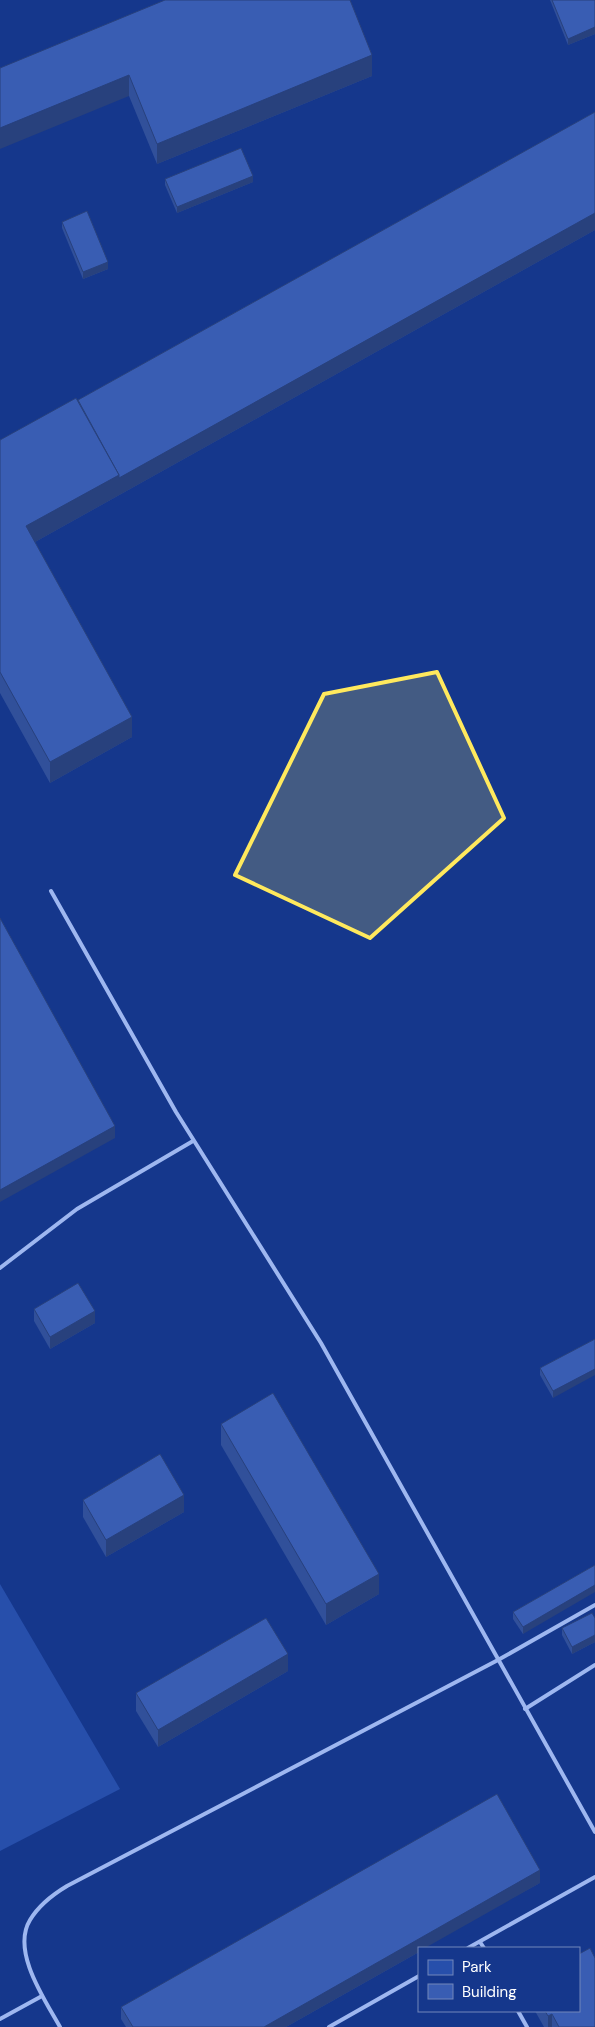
<svg xmlns="http://www.w3.org/2000/svg" width="595" height="2027" viewBox="0 0 595 2027" font-family="'DM Sans',sans-serif">
<style>
.green{fill:#274fab}
.lines{fill:none;stroke-linecap:round;stroke-linejoin:round}
.service{stroke:#9eb7f0;stroke-width:4}
.wall{fill:#31509a}
.shaded-wall{fill:#28417d}
.building{fill:#395db3;stroke:#28417d}
.marked{fill:#ffe95d;fill-opacity:0.2;stroke:#ffe95d;stroke-width:4;stroke-linejoin:round}
</style>
<rect width="100%" height="100%" fill="#15378c"/>
<polygon class="green" points="0,1584 120,1789 0,1851"/>
<g class="lines">
<g class="service">
<polyline points="51,891 176,1112 321,1343 595,1832"/>
<polyline points="0,1268 77,1209 193,1141"/>
<polyline points="525,1709 595,1665"/>
<polyline points="480,1942 484,1948"/>
<polyline points="468,1948 595,1877"/>
<polyline points="518,2011 527,2027"/>
<polyline points="0,2019 42,1996"/>
<path d="M60 2027C45 2000 11 1951 30 1920 39 1905 52 1895 67 1886L498 1660 595 1605"/>
<polyline points="329,2027 419,1976"/>
</g>
</g>
<g class="wall">
<polygon points="550,0 595,0 595,34 568,45"/>
<polygon points="0,68 372,76 157,164 129,96"/>
<polygon points="595,112 595,230 35,542 132,737 50,783 0,693 0,440 78,400"/>
<polygon points="165,179 253,182 177,213 165,185"/>
<polygon points="62,222 108,269 83,279 62,228"/>
<polygon points="34,1309 95,1323 50,1349 34,1321"/>
<polygon points="595,1339 553,1398 540,1375 540,1368"/>
<polygon points="221,1424 379,1594 326,1625 221,1445"/>
<polygon points="83,1500 184,1512 106,1557 83,1517"/>
<polygon points="595,1565 523,1634 513,1619 513,1612"/>
<polygon points="595,1618 595,1642 572,1654 562,1635 562,1628"/>
<polygon points="288,1671 158,1747 136,1711 136,1693"/>
<polygon points="540,1883 419,1948 419,1952 286,2027 126,2027 121,2019 121,2007"/>
<polygon points="535,2011 579,2011 595,2027 544,2027"/>
</g>
<g class="shaded-wall">
<polygon points="595,27 595,34 568,45 568,39"/>
<polygon points="372,55 372,76 157,164 157,144"/>
<polygon points="129,75 129,96 0,149 0,128"/>
<polygon points="253,176 253,182 177,213 177,207"/>
<polygon points="595,213 595,230 26,547 26,526"/>
<polygon points="108,262 108,269 83,279 83,272"/>
<polygon points="132,717 132,737 50,783 50,762"/>
<polygon points="115,1126 115,1138 0,1202 0,1190"/>
<polygon points="95,1311 95,1323 50,1349 50,1337"/>
<polygon points="595,1369 595,1375 553,1398 553,1391"/>
<polygon points="184,1495 184,1512 106,1557 106,1540"/>
<polygon points="379,1574 379,1594 326,1625 326,1604"/>
<polygon points="595,1585 595,1592 523,1634 523,1627"/>
<polygon points="595,1635 595,1642 572,1654 572,1647"/>
<polygon points="288,1654 288,1671 158,1747 158,1730"/>
<polygon points="540,1870 540,1883 425,1948 419,1948 419,1952 286,2027 264,2027"/>
<polygon points="552,2014 552,2027 548,2027 548,2016"/>
</g>
<g class="building">
<polygon points="165,0 350,0 372,55 157,144 129,75 0,128 0,68"/>
<polygon points="552,0 595,0 595,27 568,39"/>
<polygon points="595,112 595,213 119,478 119,475 78,400"/>
<polygon points="241,148 253,176 177,207 165,179"/>
<polygon points="87,211 108,262 83,272 62,222"/>
<polygon points="76,398 119,475 26,526 132,717 50,762 0,672 0,440"/>
<polygon points="0,918 115,1126 0,1190"/>
<polygon points="78,1283 95,1311 50,1337 34,1309"/>
<polygon points="595,1339 595,1369 553,1391 540,1368"/>
<polygon points="273,1393 379,1574 326,1604 221,1424"/>
<polygon points="160,1454 184,1495 106,1540 83,1500"/>
<polygon points="595,1565 595,1585 523,1627 513,1612"/>
<polygon points="592,1613 595,1618 595,1635 572,1647 562,1628"/>
<polygon points="266,1618 288,1654 158,1730 136,1693"/>
<polygon points="497,1794 540,1870 264,2027 133,2027 121,2007"/>
<polygon points="590,1948 595,1958 595,2027 559,2027 552,2014 548,2016 545,2011 579,2011 579,1954"/>
</g>
<path class="marked" d="M437 672 504 818 370 938 235 875 324 694Z"/>
<rect x="418" y="1947" width="162" height="65" fill="#15378c" stroke="#7387ba"/>
<rect x="428" y="1960" width="25" height="15" fill="#274fab" stroke="#7387ba"/>
<text x="462" y="1972" font-size="15" fill="#ffffff">Park</text>
<rect x="428" y="1984" width="25" height="15" fill="#395db3" stroke="#7387ba"/>
<text x="462" y="1997" font-size="15" fill="#ffffff">Building</text>
</svg>
